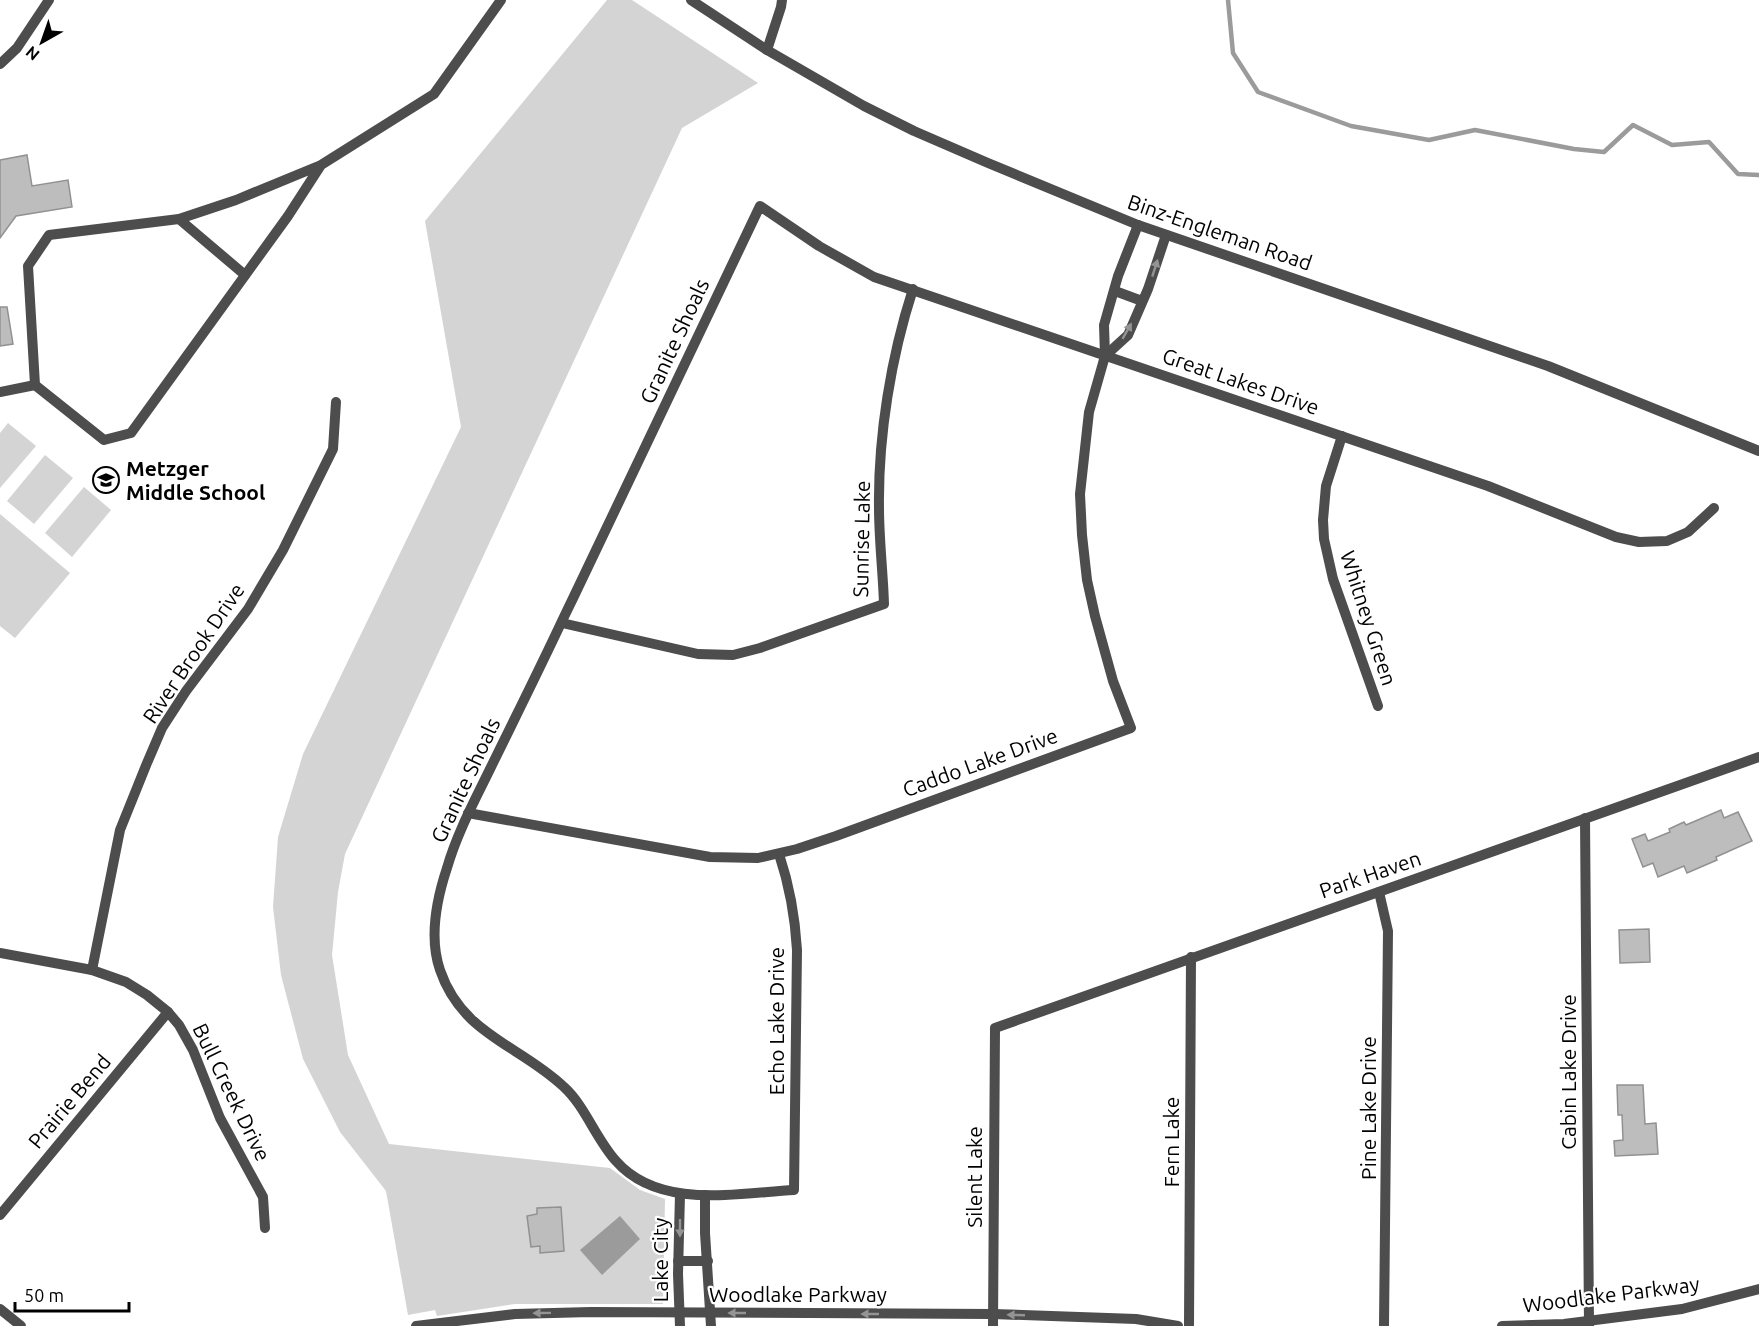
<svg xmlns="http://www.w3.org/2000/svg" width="1759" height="1326" viewBox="0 0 1759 1326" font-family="Ubuntu,sans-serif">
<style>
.green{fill:#d4d4d4}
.water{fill:#9b9b9b}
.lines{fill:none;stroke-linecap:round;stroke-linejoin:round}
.stream{stroke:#9b9b9b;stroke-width:4.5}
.building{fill:#bdbdbd;stroke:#919191;stroke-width:1.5}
.minor{stroke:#4d4d4d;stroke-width:10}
.oneway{fill:#949494}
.labels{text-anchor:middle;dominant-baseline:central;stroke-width:4.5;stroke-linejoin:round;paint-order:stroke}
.street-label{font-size:21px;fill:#000;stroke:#fff}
.poi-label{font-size:21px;font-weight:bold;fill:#000;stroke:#fff;text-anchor:start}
</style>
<rect width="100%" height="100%" fill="#fff"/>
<g class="green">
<polygon points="607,0 632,0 758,83 682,128 345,854 338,892 332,955 348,1055 389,1144 610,1168 640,1190 665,1199 663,1304 515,1304 437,1316 435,1310 408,1315 386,1191 340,1132 303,1059 281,975 273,907 278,837 303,754 461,427 425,221"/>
<polygon points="8,423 36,446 0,488 0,433"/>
<polygon points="45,455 73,478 34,524 7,501"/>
<polygon points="84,487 111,510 72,557 45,533"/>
<polygon points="0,514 70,573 15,638 0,626"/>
</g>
<polygon class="water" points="620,1216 640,1239 602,1275 580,1250"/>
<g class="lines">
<polyline class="stream" points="1228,0 1233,53 1258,92 1351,126 1429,140 1475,130 1574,149 1604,152 1633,125 1672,145 1709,142 1738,174 1759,175"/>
</g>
<g class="building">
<polygon points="27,155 32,186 68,180 72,207 16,216 0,238 0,160"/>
<polygon points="0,307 7,307 13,344 0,346"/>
<polygon points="1721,810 1724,818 1738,812 1752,841 1716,857 1717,860 1687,873 1684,866 1658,877 1653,863 1643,867 1632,839 1645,834 1648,841 1670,832 1669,829 1684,822 1686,825"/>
<polygon points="1649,929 1650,962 1620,963 1619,930"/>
<polygon points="1617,1085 1643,1085 1645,1124 1656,1123 1658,1154 1615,1156 1614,1141 1623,1140 1622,1115 1618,1115"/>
<polygon points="561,1207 564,1251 540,1253 540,1246 531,1247 527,1216 537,1214 537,1208"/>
</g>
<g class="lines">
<g class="minor">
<polyline points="691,0 767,50 864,106 914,131 988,163 1138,225 1548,366 1759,451"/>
<polyline points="767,50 781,7 782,0"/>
<polyline points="0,64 17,48 49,0"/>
<polyline points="321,165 236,200 179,219 49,235 28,266 35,385 104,440 131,433 288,216 321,165 434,94 501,0"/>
<polyline points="179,219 245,275"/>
<polyline points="1115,291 1142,301"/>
<polyline points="1105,356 1128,335 1148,289 1166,235"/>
<polyline points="0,392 35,385"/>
<polyline points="1342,436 1326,486 1323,520 1324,539 1333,579 1378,706"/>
<path d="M562 623 698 654 733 655 760 648 884 604C883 572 879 540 879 508 878 436 891 357 913 289"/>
<polyline points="468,813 710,857 758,858 797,849 836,836 1131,728 1113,681 1095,616 1087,580 1082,535 1080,494 1089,412 1105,356 1104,325 1118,276 1138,225"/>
<polyline points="1585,818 1589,1326"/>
<path d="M779 854C790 887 795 915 797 950L794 1190C737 1193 659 1210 616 1161 596 1139 585 1106 564 1087 520 1045 462 1035 440 970 429 938 437 898 447 868 457 833 475 800 491 767 515 718 539 670 562 621 629 483 694 344 760 206L819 246 874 277 1488 486 1616 537 1639 542 1667 541 1688 532 1714 508"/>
<polyline points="1379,892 1388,931 1384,1326"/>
<polyline points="0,953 92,970 126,982 147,995 168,1012 179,1025 193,1050 220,1118 263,1197 265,1228"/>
<polyline points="92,970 120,830 147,763 162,728 186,691 248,609 283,550 333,449 336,402"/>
<polyline points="705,1195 705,1233 711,1326"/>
<polyline points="0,1215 168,1012"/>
<polyline points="678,1261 708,1261"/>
<polyline points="0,1309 21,1326"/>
<polyline points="416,1326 515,1314 591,1312 993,1314 1136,1319 1178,1326"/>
<polyline points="680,1326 678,1274 680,1194"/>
<polyline points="993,1326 995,1028 1759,757"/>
<polyline points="1189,1326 1191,957"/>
<polyline points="1502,1326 1564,1324 1682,1309 1759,1289"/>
</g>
</g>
<defs><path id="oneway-solid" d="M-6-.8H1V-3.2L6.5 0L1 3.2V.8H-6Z" transform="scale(1.5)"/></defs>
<g class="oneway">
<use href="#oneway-solid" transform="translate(1155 268) rotate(-72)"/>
<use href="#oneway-solid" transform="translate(1127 331) rotate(-60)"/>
<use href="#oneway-solid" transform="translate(680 1228) rotate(90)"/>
<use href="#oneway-solid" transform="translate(542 1313) rotate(179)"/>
<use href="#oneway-solid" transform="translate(737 1313) rotate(-180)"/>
<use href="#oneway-solid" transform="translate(870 1314) rotate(-180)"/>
<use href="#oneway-solid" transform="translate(1016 1315) rotate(-178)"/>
</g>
<defs>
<symbol id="school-ring" viewBox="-11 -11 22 22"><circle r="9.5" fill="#fff" stroke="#000" stroke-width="1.5"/><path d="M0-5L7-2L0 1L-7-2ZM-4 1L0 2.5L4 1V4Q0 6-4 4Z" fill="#000"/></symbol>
</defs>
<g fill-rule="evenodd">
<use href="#school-ring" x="91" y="465" width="30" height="30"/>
</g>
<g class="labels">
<g class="street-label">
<text transform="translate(1220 232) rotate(19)">Binz-Engleman Road</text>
<text transform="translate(674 341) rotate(-65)">Granite Shoals</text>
<text transform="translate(1241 381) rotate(19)">Great Lakes Drive</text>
<text transform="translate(861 539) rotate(-89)">Sunrise Lake</text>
<text transform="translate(1369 618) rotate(72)">Whitney Green</text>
<text transform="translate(193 653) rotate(-56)">River Brook Drive</text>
<text transform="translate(980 762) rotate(-20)">Caddo Lake Drive</text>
<text transform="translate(465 780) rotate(-65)">Granite Shoals</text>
<text transform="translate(1370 874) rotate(-19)">Park Haven</text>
<text transform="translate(776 1021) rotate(-90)">Echo Lake Drive</text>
<text transform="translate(1568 1072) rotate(-90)">Cabin Lake Drive</text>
<text transform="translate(232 1092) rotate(64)">Bull Creek Drive</text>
<text transform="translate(69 1101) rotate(-50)">Prairie Bend</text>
<text transform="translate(1368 1108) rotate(-90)">Pine Lake Drive</text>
<text transform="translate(1171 1142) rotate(-90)">Fern Lake</text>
<text transform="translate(974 1177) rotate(-90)">Silent Lake</text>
<text transform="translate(660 1260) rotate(-90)">Lake City</text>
<text x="798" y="1294">Woodlake Parkway</text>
<text transform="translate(1611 1294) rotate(-7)">Woodlake Parkway</text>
</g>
<g class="poi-label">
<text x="126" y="468">Metzger<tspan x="126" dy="24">Middle School</tspan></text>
</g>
</g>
<g transform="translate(42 42) rotate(220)" stroke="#ffffff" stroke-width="4.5" paint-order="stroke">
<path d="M0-4.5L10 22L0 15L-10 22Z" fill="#000000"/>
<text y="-9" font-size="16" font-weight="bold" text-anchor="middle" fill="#000000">N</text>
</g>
<path d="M15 1302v9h114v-9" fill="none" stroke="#000000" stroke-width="3"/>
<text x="24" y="1302" font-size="18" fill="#000000" stroke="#ffffff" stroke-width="4.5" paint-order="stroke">50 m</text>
</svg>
